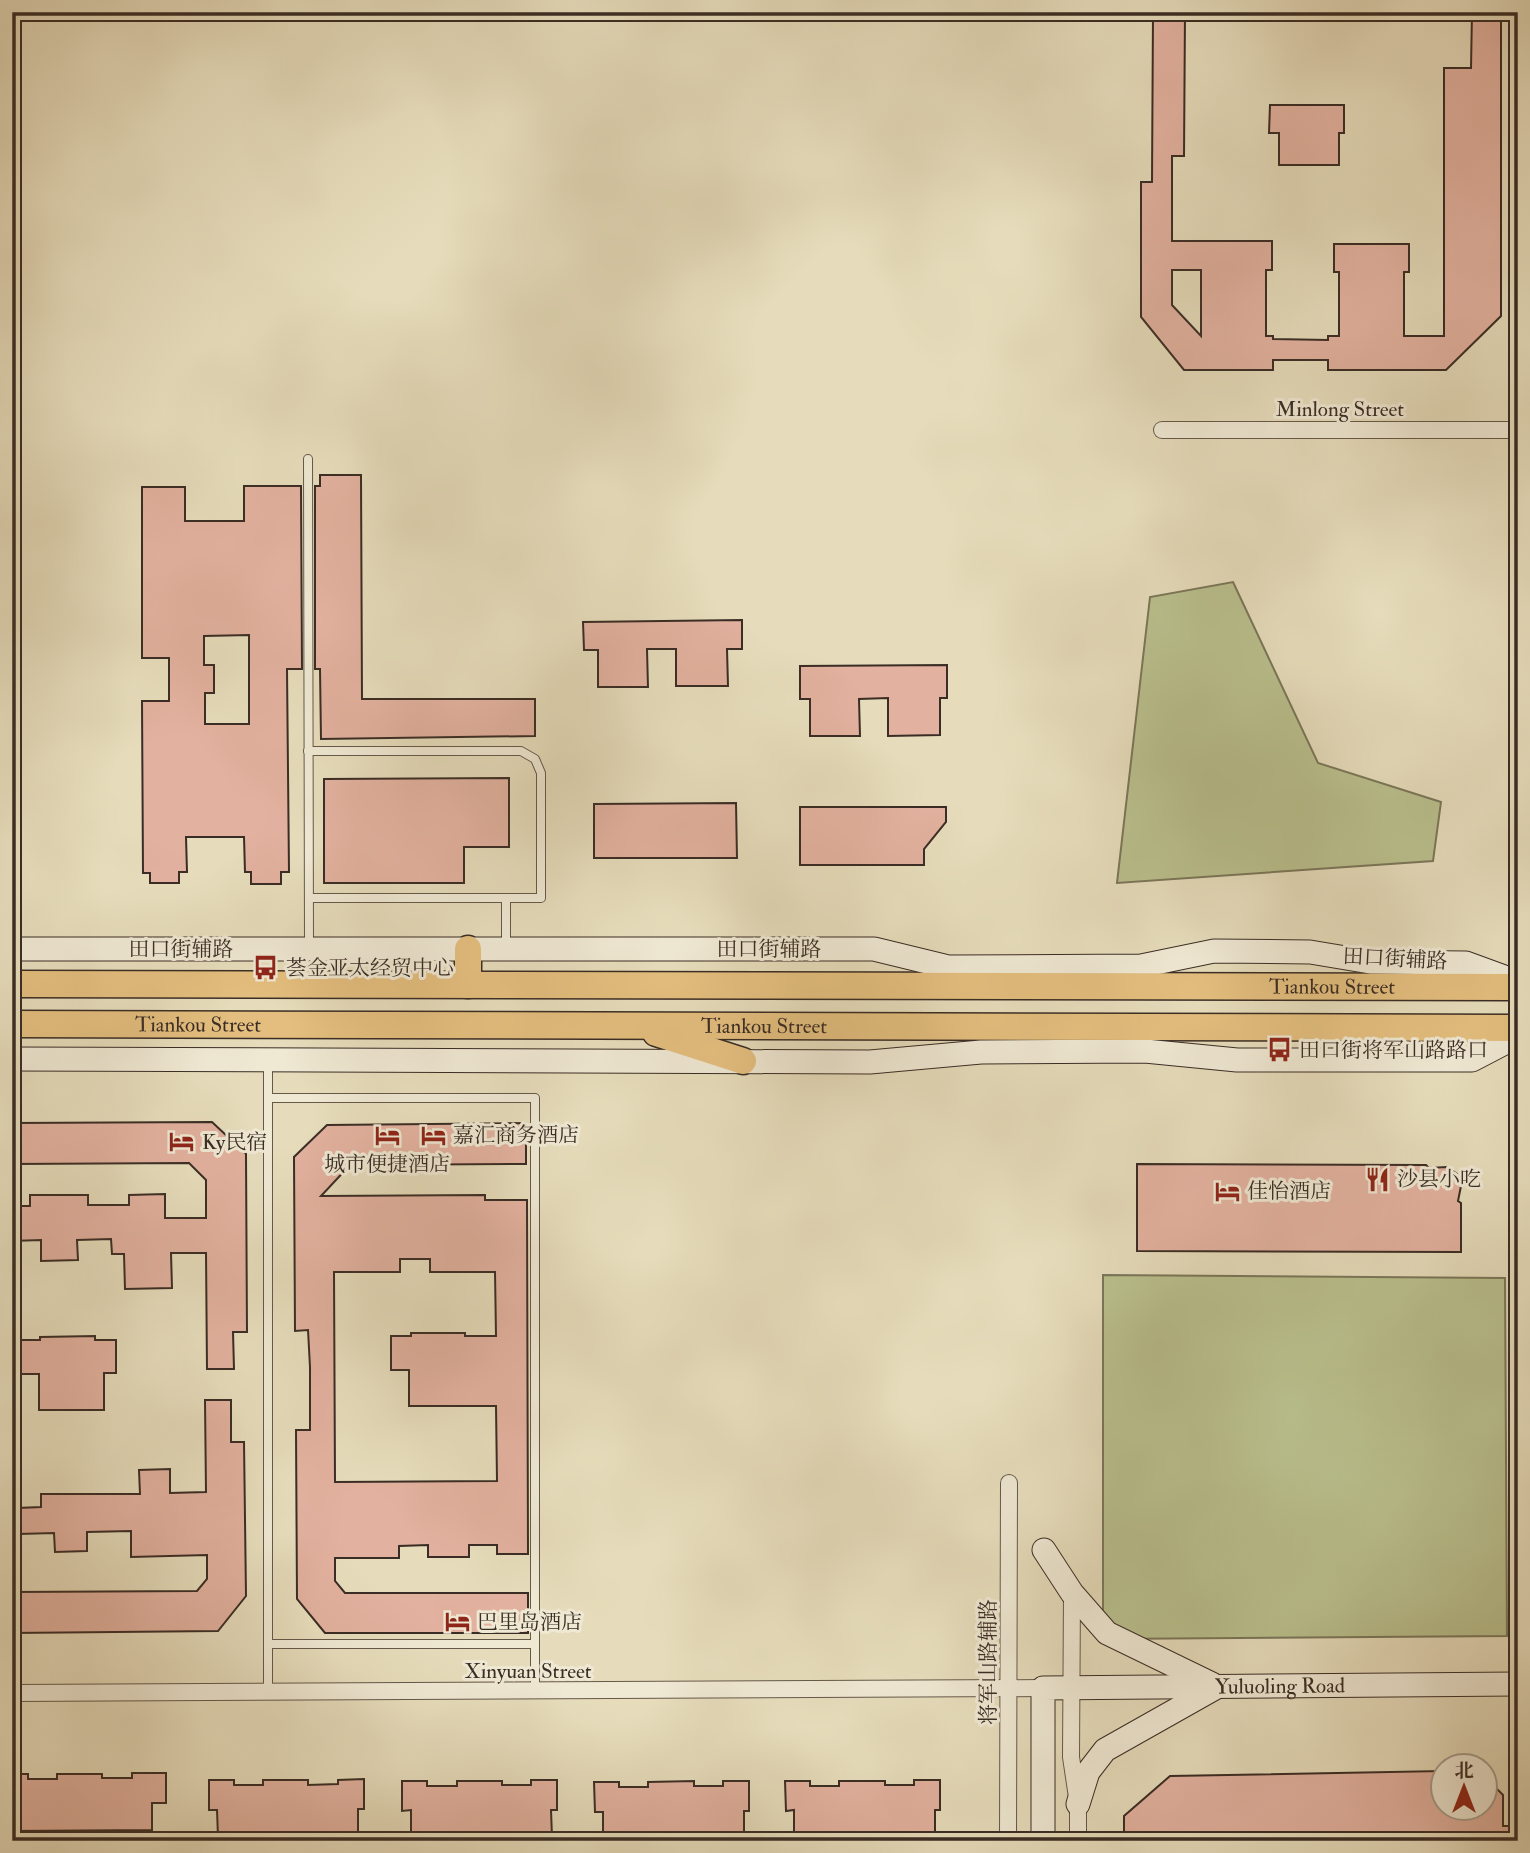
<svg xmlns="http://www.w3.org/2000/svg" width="1530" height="1853" viewBox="0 0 1530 1853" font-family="'IM FELL Double Pica','Noto Serif SC',serif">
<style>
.green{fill:#b9bf8d;stroke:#7a7659;stroke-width:2}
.building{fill:#e2b19f;stroke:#3a2d25;stroke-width:2;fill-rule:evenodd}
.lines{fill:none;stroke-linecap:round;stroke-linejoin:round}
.lane-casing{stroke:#65594a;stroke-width:10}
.street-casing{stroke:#65594a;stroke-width:18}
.secondary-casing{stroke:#3a2d25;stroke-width:25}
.primary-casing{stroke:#3a2d25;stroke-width:29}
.lane{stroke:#efe8d3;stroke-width:8}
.street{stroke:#efe8d3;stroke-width:16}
.secondary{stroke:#efe8d3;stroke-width:23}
.primary{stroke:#e3be7e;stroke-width:26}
.labels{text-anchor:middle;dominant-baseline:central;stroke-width:6;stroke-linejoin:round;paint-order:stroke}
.street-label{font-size:21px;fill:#3a2d25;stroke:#efe8d3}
.poi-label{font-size:21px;fill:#3a2d25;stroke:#efe8d3;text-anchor:start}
</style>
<rect width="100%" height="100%" fill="#e6dcbb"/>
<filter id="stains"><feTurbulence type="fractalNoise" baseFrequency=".00286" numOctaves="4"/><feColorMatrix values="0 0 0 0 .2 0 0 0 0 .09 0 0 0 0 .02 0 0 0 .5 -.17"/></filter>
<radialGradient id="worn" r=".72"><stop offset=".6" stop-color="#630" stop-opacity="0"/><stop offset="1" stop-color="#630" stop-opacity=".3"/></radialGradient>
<g class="green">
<polygon points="1233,582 1318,763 1441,802 1433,861 1117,883 1150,597"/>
<polygon points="1103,1275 1505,1278 1507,1636 1103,1639"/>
</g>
<g class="building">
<path d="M1153 12H1185L1184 156H1172V241H1272V270H1266V336H1273V339L1328 340V336H1339V272H1334V244H1409V272H1404V336H1444V68H1471L1472 12H1501V316L1446 370H1328V360H1273V370H1184L1141 317V182H1152ZM1172 270H1201V336L1172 305Z"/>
<polygon points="1270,105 1344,105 1344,133 1339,133 1339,165 1279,165 1279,133 1269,133"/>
<polygon points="320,475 361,475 362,699 535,699 535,736 321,739 320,669 315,669 315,486 320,486"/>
<path d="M244 486H301L302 669H287L289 872H281V884H251V872H245L244 837H186L187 872H179V883H150V873H143L142 701H169V658H142V487H185V521H244ZM249 635V724H205V693H214V665H204V636Z"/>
<polygon points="742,620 742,649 727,649 728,686 676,686 676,649 647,649 648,687 598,687 598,650 584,650 583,622"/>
<polygon points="947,665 947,698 940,698 940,735 888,736 888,698 859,699 860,736 810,736 810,699 800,699 800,666"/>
<polygon points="509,778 509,847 464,847 464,883 324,883 324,779"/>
<polygon points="736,803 737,858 594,858 594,804"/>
<polygon points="800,807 946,807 946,822 924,849 924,865 800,865"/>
<polygon points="212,1122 246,1154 247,1332 233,1332 234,1369 207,1369 206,1253 171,1253 172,1288 125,1289 124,1254 112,1254 111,1239 77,1240 78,1260 41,1261 41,1240 12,1241 12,1206 30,1206 30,1195 88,1195 88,1205 129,1205 129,1195 165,1194 165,1218 206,1218 206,1180 189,1163 12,1164 12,1123"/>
<path d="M526 1123V1164L350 1165 321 1196 485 1195V1200H527L528 1554H497V1545H469V1557H428V1545L399 1546V1558H335V1581L345 1593H528V1633H325L297 1599 296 1430H310V1367L308 1330 295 1331 294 1157 327 1125ZM400 1259H430V1272H495L496 1336H465V1333H411V1336H391V1370H409V1406H496L497 1481 335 1482 334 1272H400Z"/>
<polygon points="1137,1164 1426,1165 1429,1168 1447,1167 1457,1174 1461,1186 1458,1201 1461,1203 1461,1252 1137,1251"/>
<polygon points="95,1336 95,1340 116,1340 116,1373 104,1373 104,1410 39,1410 39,1374 21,1374 21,1340 40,1340 40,1337"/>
<polygon points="205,1400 231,1400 231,1442 244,1442 246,1596 218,1631 12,1633 12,1592 197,1591 207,1579 207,1555 131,1557 131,1531 87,1532 87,1551 55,1552 54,1533 19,1534 18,1508 41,1507 41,1494 140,1494 139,1470 170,1469 170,1493 206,1492"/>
<polygon points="1443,1771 1443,1808 1485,1808 1485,1777 1503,1795 1503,1826 1509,1826 1509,1841 1124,1841 1124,1816 1170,1776"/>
<polygon points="132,1773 166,1773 166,1803 152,1803 152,1830 12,1831 12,1774 28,1774 28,1779 57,1779 57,1774 102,1774 102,1778 132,1778"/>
<polygon points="364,1779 364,1809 358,1809 358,1836 218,1837 217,1810 209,1810 209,1780 234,1780 234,1785 263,1785 263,1780 308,1780 308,1785 338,1784 338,1780"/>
<polygon points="531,1780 557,1780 557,1810 551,1810 552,1837 411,1837 411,1810 402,1811 402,1781 427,1781 427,1786 457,1786 457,1781 502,1781 502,1785 531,1785"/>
<polygon points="914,1780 940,1780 940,1810 935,1810 935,1837 794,1837 794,1810 786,1811 785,1781 810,1781 810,1786 839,1786 839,1781 885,1781 885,1785 914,1785"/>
<polygon points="694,1781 694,1786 723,1786 723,1781 749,1781 749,1811 744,1811 744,1838 603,1839 603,1812 595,1812 594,1782 619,1782 619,1787 648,1787 648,1782"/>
</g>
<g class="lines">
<defs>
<g id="lane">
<polyline points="308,459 309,946"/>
<polyline points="308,751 521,751 535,759 541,773 541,898 309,898"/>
<polyline points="506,898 506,946"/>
<polyline points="268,1098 535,1098 535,1692"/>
<polyline points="268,1644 535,1644"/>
<polyline points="268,1692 268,1062"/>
</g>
<g id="street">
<polyline points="1162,430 1518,430"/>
<polyline points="1072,1593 1071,1757 1078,1804 1078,1841"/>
<polyline points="12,1693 1043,1688"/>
<polyline points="1008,1841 1009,1483"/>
</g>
<g id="secondary">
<polyline points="12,949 874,949 948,967 1141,966 1214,951 1310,952 1370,962 1466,963 1518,982"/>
<polyline points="12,1059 870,1062 981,1052 1145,1051 1237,1060 1472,1060 1518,1036"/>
<polyline points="1044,1550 1072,1593 1107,1633 1212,1684"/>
<polyline points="1078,1804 1088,1772 1105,1750 1215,1688"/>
<path id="s1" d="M1043 1841V1688L1518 1684"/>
</g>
<g id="primary">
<polyline points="468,949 468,985"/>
<path id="s2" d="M12 984 1518 987"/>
<path id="s3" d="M12 1024 1518 1028"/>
<polyline points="656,1033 743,1061"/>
</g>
</defs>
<use href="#lane" class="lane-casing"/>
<use href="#street" class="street-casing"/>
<use href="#secondary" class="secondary-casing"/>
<use href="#primary" class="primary-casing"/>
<use href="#lane" class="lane"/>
<use href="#street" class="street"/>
<use href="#secondary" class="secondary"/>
<use href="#primary" class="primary"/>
</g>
<defs>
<symbol id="bus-bare" viewBox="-9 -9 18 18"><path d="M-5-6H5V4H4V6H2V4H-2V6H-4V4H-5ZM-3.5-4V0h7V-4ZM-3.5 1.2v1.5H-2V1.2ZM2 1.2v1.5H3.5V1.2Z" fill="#8f2418" stroke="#efe8d3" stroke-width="2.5" paint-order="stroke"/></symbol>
<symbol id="hotel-bare" viewBox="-9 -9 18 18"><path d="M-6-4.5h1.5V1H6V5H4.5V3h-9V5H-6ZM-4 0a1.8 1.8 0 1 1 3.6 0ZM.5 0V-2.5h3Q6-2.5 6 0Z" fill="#8f2418" stroke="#efe8d3" stroke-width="2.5" paint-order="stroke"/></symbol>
<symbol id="restaurant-bare" viewBox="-9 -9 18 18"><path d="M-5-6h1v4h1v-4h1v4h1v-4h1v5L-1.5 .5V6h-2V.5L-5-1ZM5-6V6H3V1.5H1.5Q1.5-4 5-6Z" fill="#8f2418" stroke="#efe8d3" stroke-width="2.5" paint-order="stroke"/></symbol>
</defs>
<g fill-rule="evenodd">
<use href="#bus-bare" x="248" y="950" width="35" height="35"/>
<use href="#bus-bare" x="1262" y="1032" width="35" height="35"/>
<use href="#hotel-bare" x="370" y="1118" width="35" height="35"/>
<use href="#hotel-bare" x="416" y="1118" width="35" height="35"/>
<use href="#hotel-bare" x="164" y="1124" width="35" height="35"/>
<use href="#restaurant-bare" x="1360" y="1162" width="35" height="35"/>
<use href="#hotel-bare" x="1210" y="1174" width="35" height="35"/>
<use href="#hotel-bare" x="440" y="1604" width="35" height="35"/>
</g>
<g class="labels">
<g class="street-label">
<text x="1340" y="409">Minlong Street</text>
<text x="181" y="949">田口街辅路</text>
<text x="769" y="949">田口街辅路</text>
<text transform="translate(1395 959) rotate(3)">田口街辅路</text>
<text stroke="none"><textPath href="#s2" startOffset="1320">Tiankou Street</textPath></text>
<text stroke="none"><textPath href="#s3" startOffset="186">Tiankou Street</textPath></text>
<text stroke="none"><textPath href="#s3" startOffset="752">Tiankou Street</textPath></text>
<text transform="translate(988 1662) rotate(-90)">将军山路辅路</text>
<text x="528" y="1671">Xinyuan Street</text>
<text stroke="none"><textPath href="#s1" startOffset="390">Yuluoling Road</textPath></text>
</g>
<g class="poi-label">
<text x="286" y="968">荟金亚太经贸中心</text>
<text x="1299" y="1050">田口街将军山路路口</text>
<text x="453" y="1135">嘉汇商务酒店</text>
<text x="202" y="1142">Ky民宿</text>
<text x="387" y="1164" text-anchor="middle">城市便捷酒店</text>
<text x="1397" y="1179">沙县小吃</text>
<text x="1247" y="1191">佳怡酒店</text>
<text x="477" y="1622">巴里岛酒店</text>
</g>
</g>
<rect width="1530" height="1853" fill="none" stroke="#e6dcbb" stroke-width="42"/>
<rect x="14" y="14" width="1502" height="1825" fill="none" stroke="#3a2d25" stroke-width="3.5"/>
<rect x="21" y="21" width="1488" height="1811" fill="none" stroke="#3a2d25" stroke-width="2"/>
<g transform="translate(1464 1787)"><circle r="33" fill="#efe8d3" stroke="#a79d8d" stroke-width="2"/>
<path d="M0-5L12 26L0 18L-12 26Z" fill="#8f2418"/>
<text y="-10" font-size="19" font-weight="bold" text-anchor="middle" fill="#3a2d25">北</text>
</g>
<rect width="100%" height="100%" filter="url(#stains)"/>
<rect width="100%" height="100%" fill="url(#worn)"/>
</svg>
